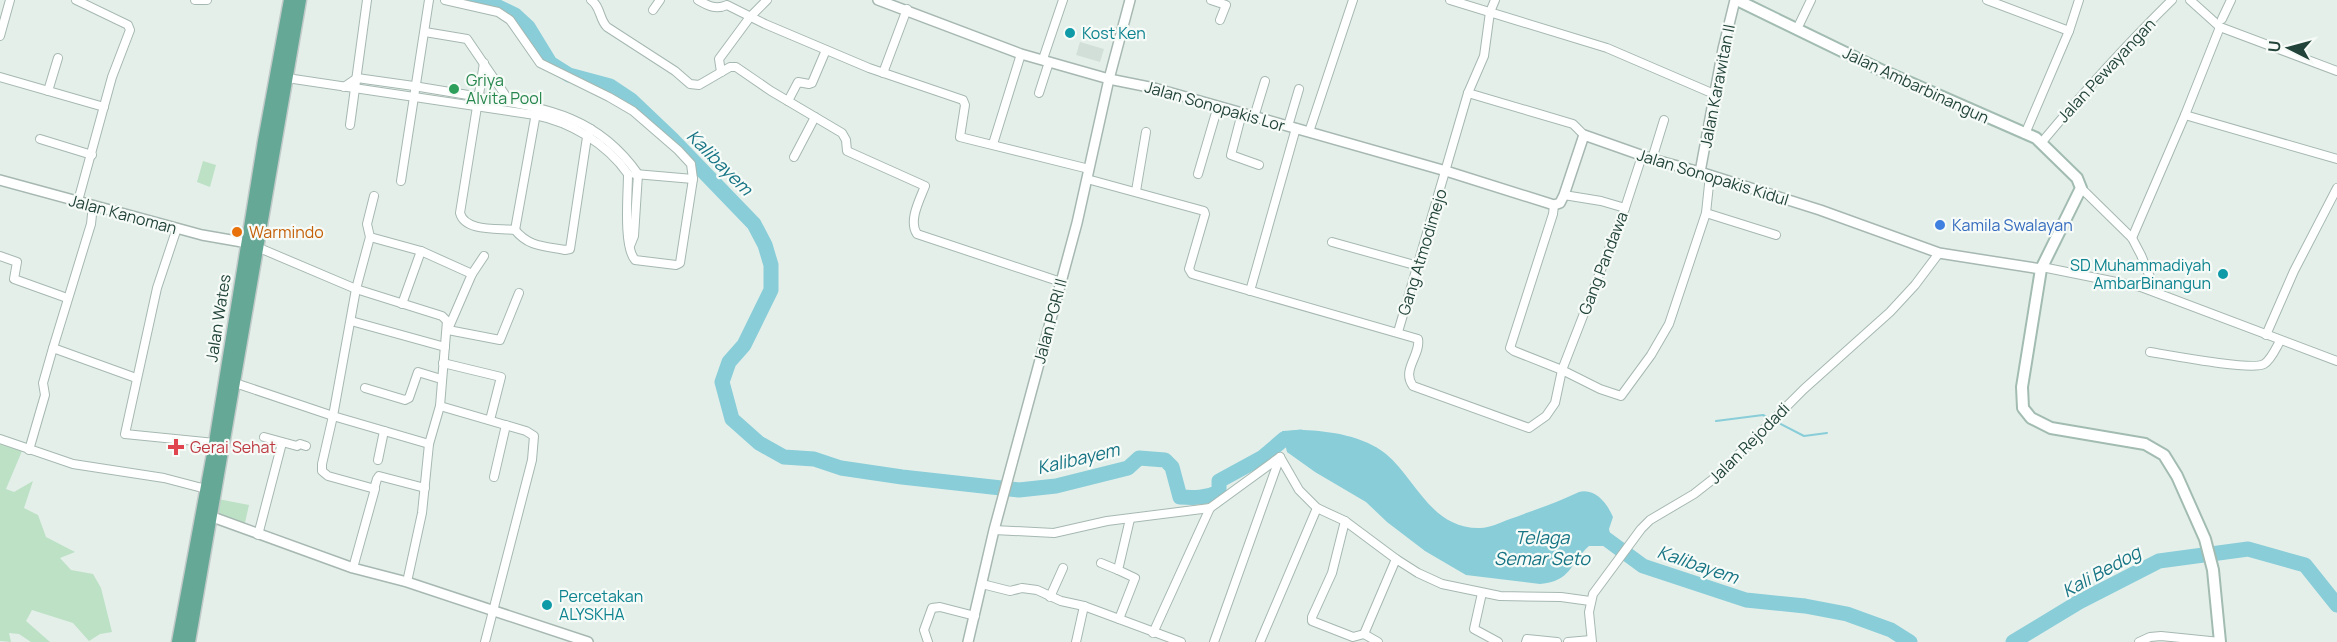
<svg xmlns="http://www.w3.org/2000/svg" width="2337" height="642" viewBox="0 0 2337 642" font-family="Manrope,sans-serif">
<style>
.built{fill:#d2dfd9}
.green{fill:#bce1c5}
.water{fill:#89cdd8}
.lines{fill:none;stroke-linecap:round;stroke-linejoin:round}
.stream{stroke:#89cdd8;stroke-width:2}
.river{stroke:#89cdd8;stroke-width:15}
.minor-casing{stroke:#a6b8b1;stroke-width:10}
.tertiary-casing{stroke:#a6b8b1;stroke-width:12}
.secondary-casing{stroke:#a2bcb2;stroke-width:14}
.primary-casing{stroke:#c1cac8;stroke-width:15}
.minor{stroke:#fff;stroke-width:8}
.tertiary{stroke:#fff;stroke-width:9}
.secondary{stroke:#fff;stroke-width:10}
.primary{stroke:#65a896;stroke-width:12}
.culture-dot{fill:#0f9aa8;stroke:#f6fbf8;stroke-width:2}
.leisure-dot{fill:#2e9e5b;stroke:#f6fbf8;stroke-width:2}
.shop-dot{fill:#3f7fe0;stroke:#f6fbf8;stroke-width:2}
.food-dot{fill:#e8710a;stroke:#f6fbf8;stroke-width:2}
.health-dot{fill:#e0444e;stroke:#f6fbf8;stroke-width:2}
.labels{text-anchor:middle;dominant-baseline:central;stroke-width:4.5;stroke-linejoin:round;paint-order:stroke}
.culture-label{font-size:16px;fill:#0d838f;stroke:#f6fbf8;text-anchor:start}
.street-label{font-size:16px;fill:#224339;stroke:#f6fbf8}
.leisure-label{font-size:16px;fill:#27864d;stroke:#f6fbf8;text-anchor:start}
.shop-label{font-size:16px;fill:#366cbe;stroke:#f6fbf8;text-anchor:start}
.food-label{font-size:16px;fill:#c56008;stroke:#f6fbf8;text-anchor:start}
.health-label{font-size:16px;fill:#be3a42;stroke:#f6fbf8;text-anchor:start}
.water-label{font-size:18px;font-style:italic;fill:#167484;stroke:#f6fbf8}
</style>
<rect width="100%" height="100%" fill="#e4efea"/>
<polygon class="built" points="1080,42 1104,49 1100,62 1076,55"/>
<g class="green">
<polygon points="203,161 216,165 210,187 197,182"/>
<polygon points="0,444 22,451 6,489 14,492 33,481 24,508 38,515 46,537 75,552 60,558 71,570 93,574 101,588 112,632 100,634 89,641 73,623 32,610 26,621 50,642 31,642 19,634 9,633 11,642 0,641"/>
<polygon points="218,499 249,505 244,527 215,515"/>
</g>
<path class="water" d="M1303 430C1330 431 1364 436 1386 454 1416 479 1431 529 1480 528 1490 528 1501 522 1510 519 1534 510 1556 503 1579 492 1595 488 1607 503 1613 517L1609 529 1611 538 1603 546H1589C1569 564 1572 581 1540 584L1466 575 1425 551 1387 522 1366 502 1315 472 1287 452 1282 431Z"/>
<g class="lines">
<polyline class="stream" points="1716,421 1763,415 1804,436 1827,433"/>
<g class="river">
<path d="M474 0 488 2 515 15 528 27 550 63 569 75 610 86 631 100 672 139 754 224 765 245 771 265V290L744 345 729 362 722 382 732 419 759 443 784 457 814 459 841 468 902 477 1019 490 1056 486 1128 468 1139 458 1165 460 1172 467 1180 497C1194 498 1206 498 1219 492V481L1263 457 1284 439 1301 437"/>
<polyline points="1594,530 1643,566 1746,600 1805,606 1847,614 1891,630 1910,642"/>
<polyline points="2013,642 2079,602 2159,561 2248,549 2305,565 2337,605"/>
</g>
<defs>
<g id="minor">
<polyline points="76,0 128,25 130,30 112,77 78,201"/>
<polyline points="195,0 207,0"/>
<path d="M591 0C601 7 599 19 607 27L675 71 690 84 699 85 730 67H736L771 91 842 133 846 140 847 151 925 186C920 199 908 221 917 234L1061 282"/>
<path d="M698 0C708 6 716 10 727 5L765 24 869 68 963 100 965 105 960 137 1089 169"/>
<polyline points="1211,0 1226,5 1220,20"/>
<polyline points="1450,0 1607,48 1714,94"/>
<polyline points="1987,0 2069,31"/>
<polyline points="2190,0 2220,27 2337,71"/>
<polyline points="653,10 660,0"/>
<polyline points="2222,19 2231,0"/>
<polyline points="1797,29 1811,0"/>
<polyline points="425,32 467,39 510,102"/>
<polyline points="0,36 10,0"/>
<polyline points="1043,59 1063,0"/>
<path d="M484 63 460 213C465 232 498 228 515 230 529 247 544 246 565 250L570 249 587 137 591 129"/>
<polyline points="721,72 719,59 750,17 767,0"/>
<polyline points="883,73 907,9"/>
<polyline points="0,77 104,107"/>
<path d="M287 78 535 115C571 122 607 144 628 174 628 194 623 246 635 260L676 265 680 263 693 179 691 164 678 150 633 111 609 97 540 63 510 20 498 12 445 0"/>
<path d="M344 87 357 78C396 83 435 89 474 96 542 108 595 113 638 174L634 236 630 246"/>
<polyline points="48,91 58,58"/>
<polyline points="1039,93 1049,62"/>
<polyline points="1468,93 1573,124 1584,135"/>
<polyline points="788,101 798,82 809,84 812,83 826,50"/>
<polyline points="1242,113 1231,155 1259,165"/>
<polyline points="2185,115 2337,159"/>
<polyline points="1254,117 1265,81"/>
<polyline points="350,125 367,0"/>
<polyline points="1288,126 1299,89"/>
<polyline points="1309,132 1353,0"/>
<polyline points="2025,134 2069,31 2079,0"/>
<polyline points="40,139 92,155"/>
<path d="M2042 142C2083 93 2126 45 2172 0"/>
<polyline points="993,144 1021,54"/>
<polyline points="794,157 815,117"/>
<polyline points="1652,159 1664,120"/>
<polyline points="635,174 693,179"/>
<polyline points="1198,174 1218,106"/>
<path d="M1087 179 1204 211 1205 214 1189 269 1192 274 1418 339C1421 355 1401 370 1413 386L1529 428 1546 416 1555 403 1562 370 1625 208 1642 156"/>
<polyline points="401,181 429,0"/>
<polyline points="2081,188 2132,238 2141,255 2156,292"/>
<polyline points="1136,191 1146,132"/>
<polyline points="1564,195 1601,201 1625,208"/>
<polyline points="1554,205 1553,214 1510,348 1514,351 1562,370 1600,389 1621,396 1651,355 1669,324 1706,213 1710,175"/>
<polyline points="1706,213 1776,235"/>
<polyline points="177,228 157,288 125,434 215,443"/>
<polyline points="515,230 536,113"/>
<polyline points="370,237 421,251 472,274"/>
<polyline points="2132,238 2185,115 2220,27"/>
<polyline points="1332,242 1418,266"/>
<polyline points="257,247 356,289 442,316 447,321 440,406 429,444 422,513 407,582"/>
<polyline points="0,256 17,262 14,279 67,298"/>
<polyline points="2042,267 2141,287 2337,361"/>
<polyline points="1250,291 1296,128"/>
<polyline points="402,304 421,251"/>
<polyline points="351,321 445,347"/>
<polyline points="449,327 472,274 484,256"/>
<polyline points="448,330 500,340 519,293"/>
<polyline points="1398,332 1468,93 1484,56 1490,12 1495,0"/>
<polyline points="2266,335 2294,271 2337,188"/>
<polyline points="53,348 136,378"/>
<path d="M2150 352C2169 355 2252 371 2264 364 2271 360 2276 348 2280 341"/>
<polyline points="443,363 501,377 490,420"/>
<polyline points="235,383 333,416 429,444"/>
<polyline points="365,388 405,400 409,398 418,372 441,379"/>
<polyline points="440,406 526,431 534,436 532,460 485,642"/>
<polyline points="264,437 297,446 300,444 306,446"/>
<polyline points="0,439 73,464 164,478 206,489"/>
<polyline points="29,450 45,395 43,383 53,348 91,224 93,205"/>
<polyline points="1280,457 1299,490 1317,508 1345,521 1396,559 1418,573 1442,584 1500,596 1561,597 1590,601"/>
<polyline points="378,460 384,431"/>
<polyline points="494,477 506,425"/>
<polyline points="374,489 377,479 379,476 425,488"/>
<polyline points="1345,521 1332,573 1312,617 1312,621 1353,637 1364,634 1396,559"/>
<polyline points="994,530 1054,533 1107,521 1210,508 1280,457"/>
<polyline points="258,535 282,443"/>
<polyline points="1101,563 1118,570"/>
<polyline points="353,568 375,489 328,476 322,471 322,464 333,416 356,289 370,237 367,224 374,196"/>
<polyline points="982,584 1010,591 1022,588 1037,590 1061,601 1084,606 1181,642"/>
<polyline points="1482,593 1474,629 1498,642"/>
<polyline points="1050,597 1063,568"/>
<polyline points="1119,619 1135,578 1118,570 1130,519"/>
<polyline points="1153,633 1210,508"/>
<polyline points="1364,634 1378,642"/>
<polyline points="928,642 924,630 932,608 940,607 975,616"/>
<polyline points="1076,642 1084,606"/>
<polyline points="1214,642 1280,457"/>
<polyline points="1260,642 1317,508"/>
<polyline points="1526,642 1527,639 1557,642"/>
<polyline points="1568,642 1591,640"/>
<polyline points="1592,642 1589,612 1593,594 1641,529 1650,520 1694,494 1717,476 1804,389 1890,312 1915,285 1939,253"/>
<polyline points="2139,642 2150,637 2161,636 2220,642"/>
</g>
<g id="tertiary">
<polyline points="878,0 1021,54 1109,79 1154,88 1446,171 1554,205 1560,203 1564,195 1584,135 1652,159 1700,172 1820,210 1939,253 2041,269"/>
<polyline points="1700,172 1723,49 1735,0"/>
<polyline points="0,180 202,235 248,243"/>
<polyline points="207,515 353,568 407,582 588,642"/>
<polyline points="968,642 994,530 1077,223 1109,79 1130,0"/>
</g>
<polyline id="secondary" points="1737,0 1883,71 2036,138 2077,178 2081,188 2041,269 2022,387 2023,408 2031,418 2051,428 2145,444 2164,455 2177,476 2205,539 2213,570 2220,642"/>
<g id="primary">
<polyline points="178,642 215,443 264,141 290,0"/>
<polyline points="189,642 300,0"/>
</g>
</defs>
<use href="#minor" class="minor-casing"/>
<use href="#tertiary" class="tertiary-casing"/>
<use href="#secondary" class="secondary-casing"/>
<use href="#primary" class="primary-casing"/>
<use href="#minor" class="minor"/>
<use href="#tertiary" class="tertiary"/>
<use href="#secondary" class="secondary"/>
<use href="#primary" class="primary"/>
</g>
<g class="culture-dot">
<circle cx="1070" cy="33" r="6"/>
<circle cx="2223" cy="274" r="6"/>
<circle cx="547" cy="605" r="6"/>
</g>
<circle class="leisure-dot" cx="454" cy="89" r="6"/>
<circle class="shop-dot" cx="1940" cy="225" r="6"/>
<circle class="food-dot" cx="237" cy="232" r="6"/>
<path class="health-dot" d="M173 438h6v6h6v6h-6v6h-6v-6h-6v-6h6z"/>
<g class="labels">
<g class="culture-label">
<text x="1082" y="33">Kost Ken</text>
<text x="2211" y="265" text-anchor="end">SD Muhammadiyah<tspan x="2211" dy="18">AmbarBinangun</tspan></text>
<text x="559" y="596">Percetakan<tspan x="559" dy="18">ALYSKHA</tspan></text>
</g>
<g class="street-label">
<text transform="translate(2106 70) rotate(-47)">Jalan Pewayangan</text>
<text transform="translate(1916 85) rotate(25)">Jalan Ambarbinangun</text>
<text transform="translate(1717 86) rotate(-79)">Jalan Karawitan II</text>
<text transform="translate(1215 106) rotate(16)">Jalan Sonopakis Lor</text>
<text transform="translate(1713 177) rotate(17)">Jalan Sonopakis Kidul</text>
<text transform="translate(123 214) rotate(15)">Jalan Kanoman</text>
<text transform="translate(1422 252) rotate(-73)">Gang Atmodimejo</text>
<text transform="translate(1603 263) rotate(-69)">Gang Pandawa</text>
<text transform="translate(218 318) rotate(-81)">Jalan Wates</text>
<text transform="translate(1050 321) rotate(-75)">Jalan PGRI II</text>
<text transform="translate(1749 443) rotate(-45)">Jalan Rejodadi</text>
</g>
<g class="leisure-label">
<text x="466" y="80">Griya<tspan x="466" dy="18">Alvita Pool</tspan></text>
</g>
<g class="shop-label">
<text x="1952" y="225">Kamila Swalayan</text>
</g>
<g class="food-label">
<text x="249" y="232">Warmindo</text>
</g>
<g class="health-label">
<text x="190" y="447">Gerai Sehat</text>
</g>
<g class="water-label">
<text transform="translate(720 162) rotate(45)">Kalibayem</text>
<text transform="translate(1078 458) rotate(-13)">Kalibayem</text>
<text x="1542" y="537">Telaga<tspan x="1542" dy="21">Semar Seto</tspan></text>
<text transform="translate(1698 564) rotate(19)">Kalibayem</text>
<text transform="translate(2101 571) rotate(-29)">Kali Bedog</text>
</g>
</g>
<g transform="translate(2289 48) rotate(276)" stroke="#f6fbf8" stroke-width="4.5" paint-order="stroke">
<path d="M0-4.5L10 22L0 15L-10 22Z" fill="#224339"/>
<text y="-9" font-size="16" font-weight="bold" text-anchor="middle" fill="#224339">U</text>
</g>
</svg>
